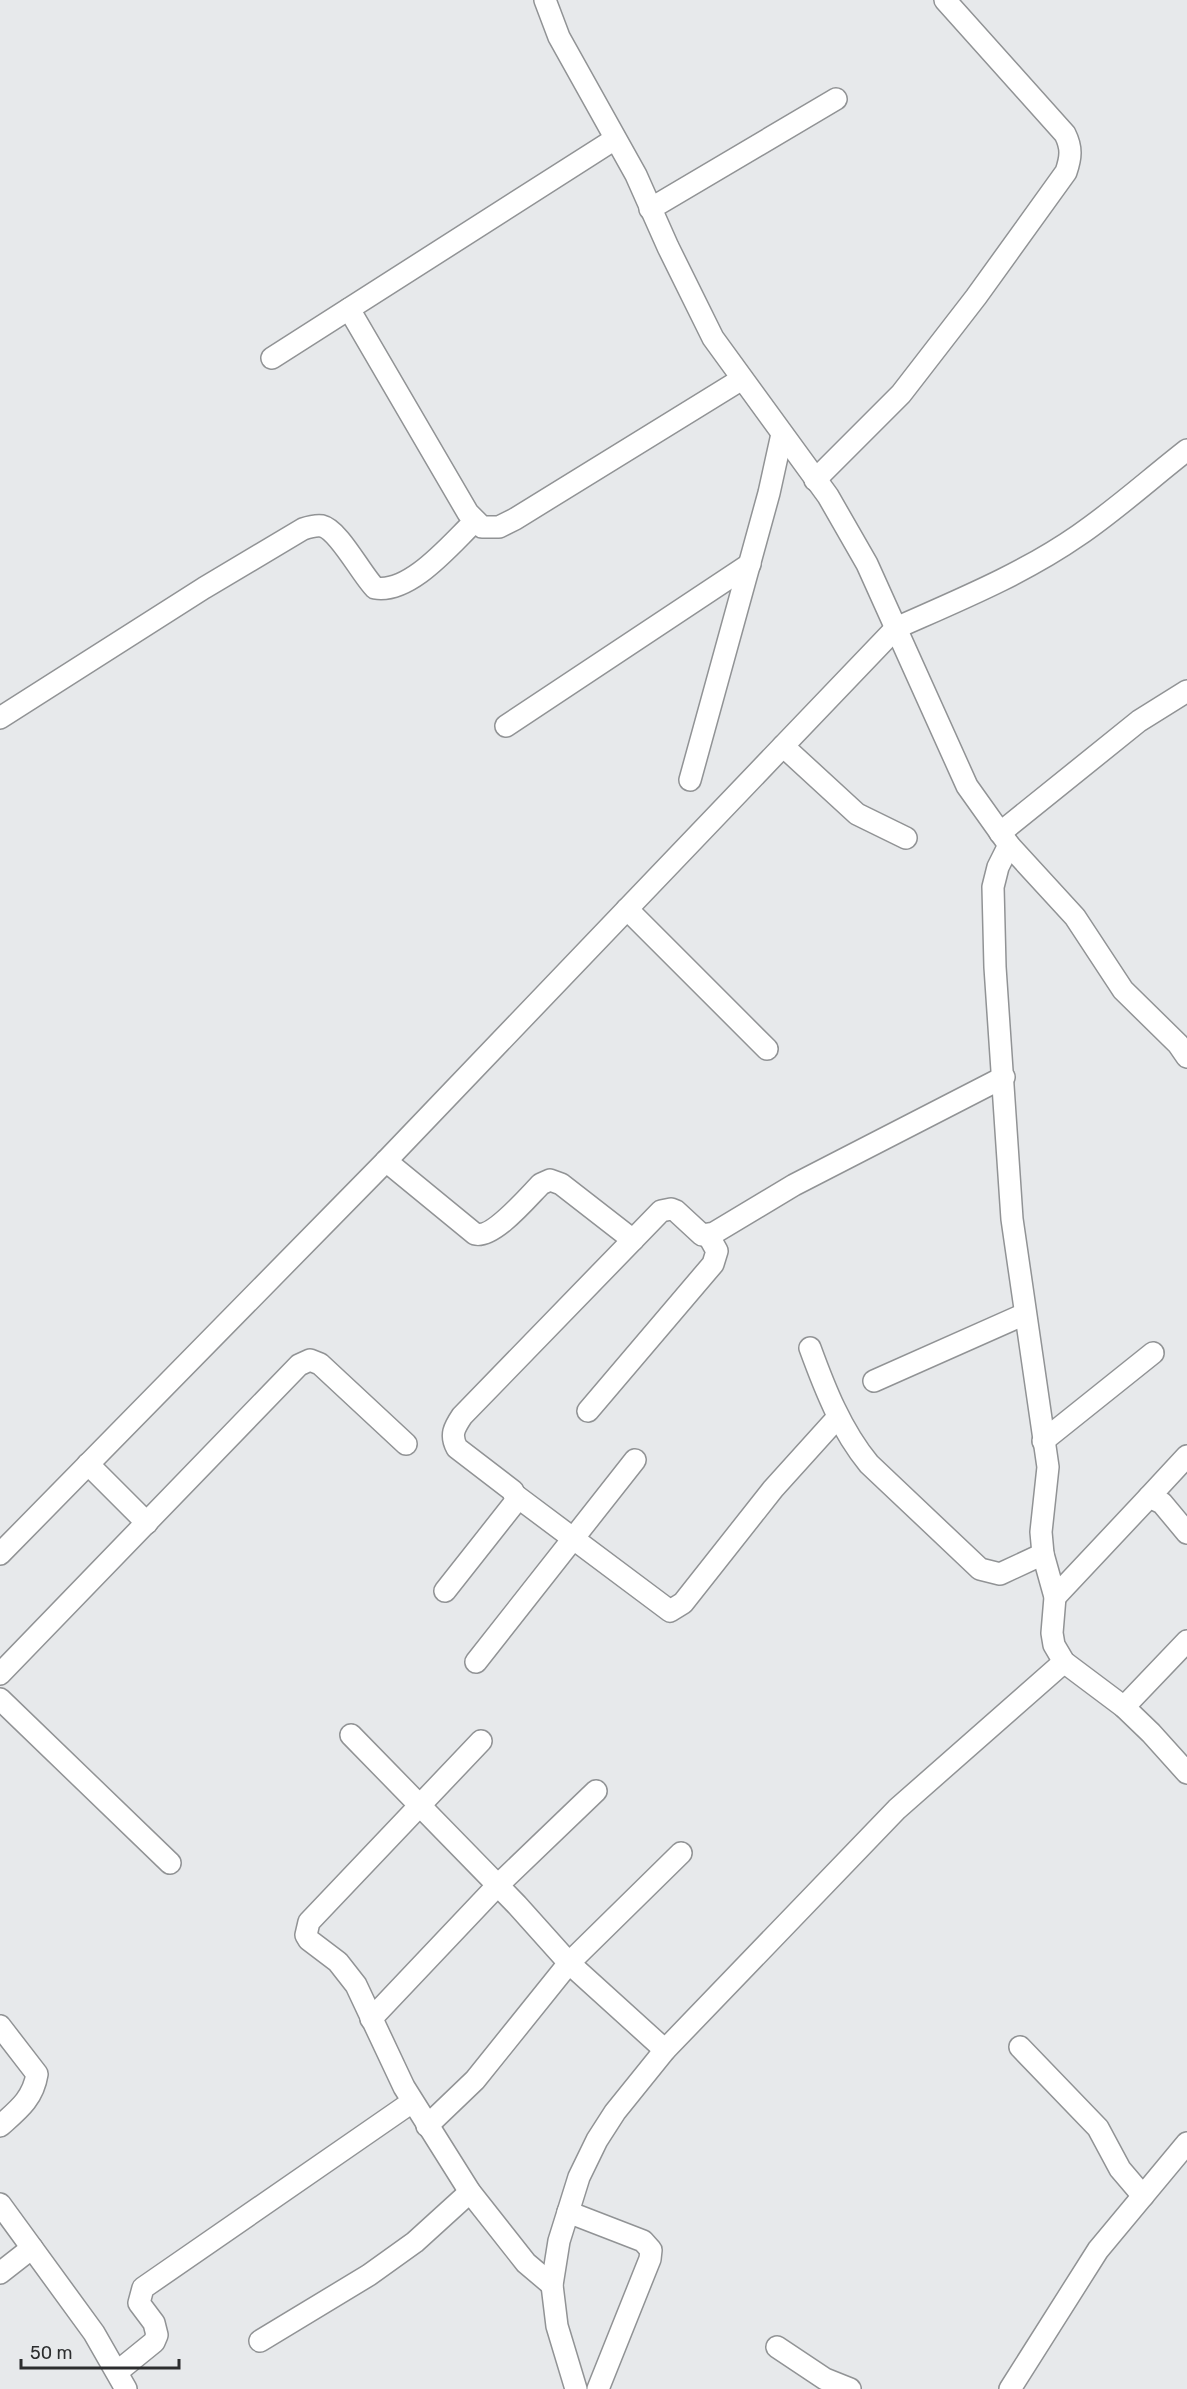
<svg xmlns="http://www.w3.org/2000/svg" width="1187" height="2389" viewBox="0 0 1187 2389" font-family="Rubik,sans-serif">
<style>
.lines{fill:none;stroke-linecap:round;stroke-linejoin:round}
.minor-casing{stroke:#919395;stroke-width:24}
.minor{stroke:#fff;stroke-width:21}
</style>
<rect width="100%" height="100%" fill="#e7e9eb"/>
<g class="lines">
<defs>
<g id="minor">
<polyline points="545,0 559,37 636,175 668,247 713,338 828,496 867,564 967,786 1009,845 1075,917 1123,990 1178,1044 1187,1057"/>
<polyline points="650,209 836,99"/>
<polyline points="349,309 468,513 482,527 499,527 515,519 742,379"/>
<polyline points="272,358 615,139"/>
<path d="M815 480 901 394 976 297 1066 172C1071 157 1072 148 1065 134L945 0"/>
<path d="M0 718 204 588 303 529C309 527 315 525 322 526 339 530 361 574 375 588 410 594 450 545 474 522"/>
<polyline points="506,726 750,564"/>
<polyline points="783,746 857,814 906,838"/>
<polyline points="690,780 769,493 782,434"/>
<polyline points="1000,833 1139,721 1187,691"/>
<polyline points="1009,845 998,867 993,887 995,967 1012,1219 1048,1467 1041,1532 1043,1554 1055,1597 1052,1633 1054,1645 1064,1662 1124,1707 1151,1733 1187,1773"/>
<polyline points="627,909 767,1049"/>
<path d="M386 1161 475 1234C493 1239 528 1197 541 1184L550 1180 561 1184 633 1240"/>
<path d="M810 1348C825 1389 841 1430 869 1464L980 1569 1000 1574 1043 1554"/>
<polyline points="874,1381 1025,1314"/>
<polyline points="588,1411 713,1264 717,1251 708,1235"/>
<polyline points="1043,1441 1153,1353"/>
<polyline points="88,1464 147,1523"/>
<polyline points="515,1495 670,1611 683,1603 773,1489 838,1417"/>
<polyline points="1149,1497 1187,1456"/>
<path d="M0 1554 386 1161 896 628C959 600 1023 574 1079 535 1117 509 1151 478 1187 450"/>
<path d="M445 1591 516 1501 513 1491 457 1448C450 1435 454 1428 462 1416L661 1211 671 1209 676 1211 702 1235 714 1233 794 1185 1004 1077"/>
<polyline points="1055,1597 1149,1497 1162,1503 1187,1533"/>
<polyline points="476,1662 635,1460"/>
<polyline points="0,1674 299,1365 310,1360 320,1364 406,1444"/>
<polyline points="0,1699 170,1863"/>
<polyline points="1124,1707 1187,1641"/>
<polyline points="351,1735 517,1905 569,1963 665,2050"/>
<polyline points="481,1741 309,1922 306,1935 309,1940 338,1962 356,1985 404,2087 470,2192 526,2263 552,2285"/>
<polyline points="371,2019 496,1887 596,1791"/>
<path d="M0 2026 37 2074C33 2099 18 2110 0 2126"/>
<polyline points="1020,2047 1098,2128 1120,2169 1143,2196"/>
<polyline points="427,2126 475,2080 569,1963 681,1853"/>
<polyline points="0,2204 94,2333 126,2389"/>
<polyline points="568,2212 643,2241 651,2250 650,2259 598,2389"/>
<polyline points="0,2273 32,2248"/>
<polyline points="260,2341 369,2275 415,2242 470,2192"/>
<polyline points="777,2347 825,2379 850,2389"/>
<polyline points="117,2372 154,2342 157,2335 154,2323 139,2303 143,2288 412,2102"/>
<polyline points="576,2389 557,2326 552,2285 559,2241 579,2177 597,2140 615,2112 665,2050 897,1809 1064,1662"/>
<polyline points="1010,2389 1098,2250 1187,2143"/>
</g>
</defs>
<use href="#minor" class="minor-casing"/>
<use href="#minor" class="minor"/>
</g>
<path d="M21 2359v9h158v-9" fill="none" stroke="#2c2d2e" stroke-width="3"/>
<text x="30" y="2359" font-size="18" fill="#2c2d2e" stroke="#e7e9eb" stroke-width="4.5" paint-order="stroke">50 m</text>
</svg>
